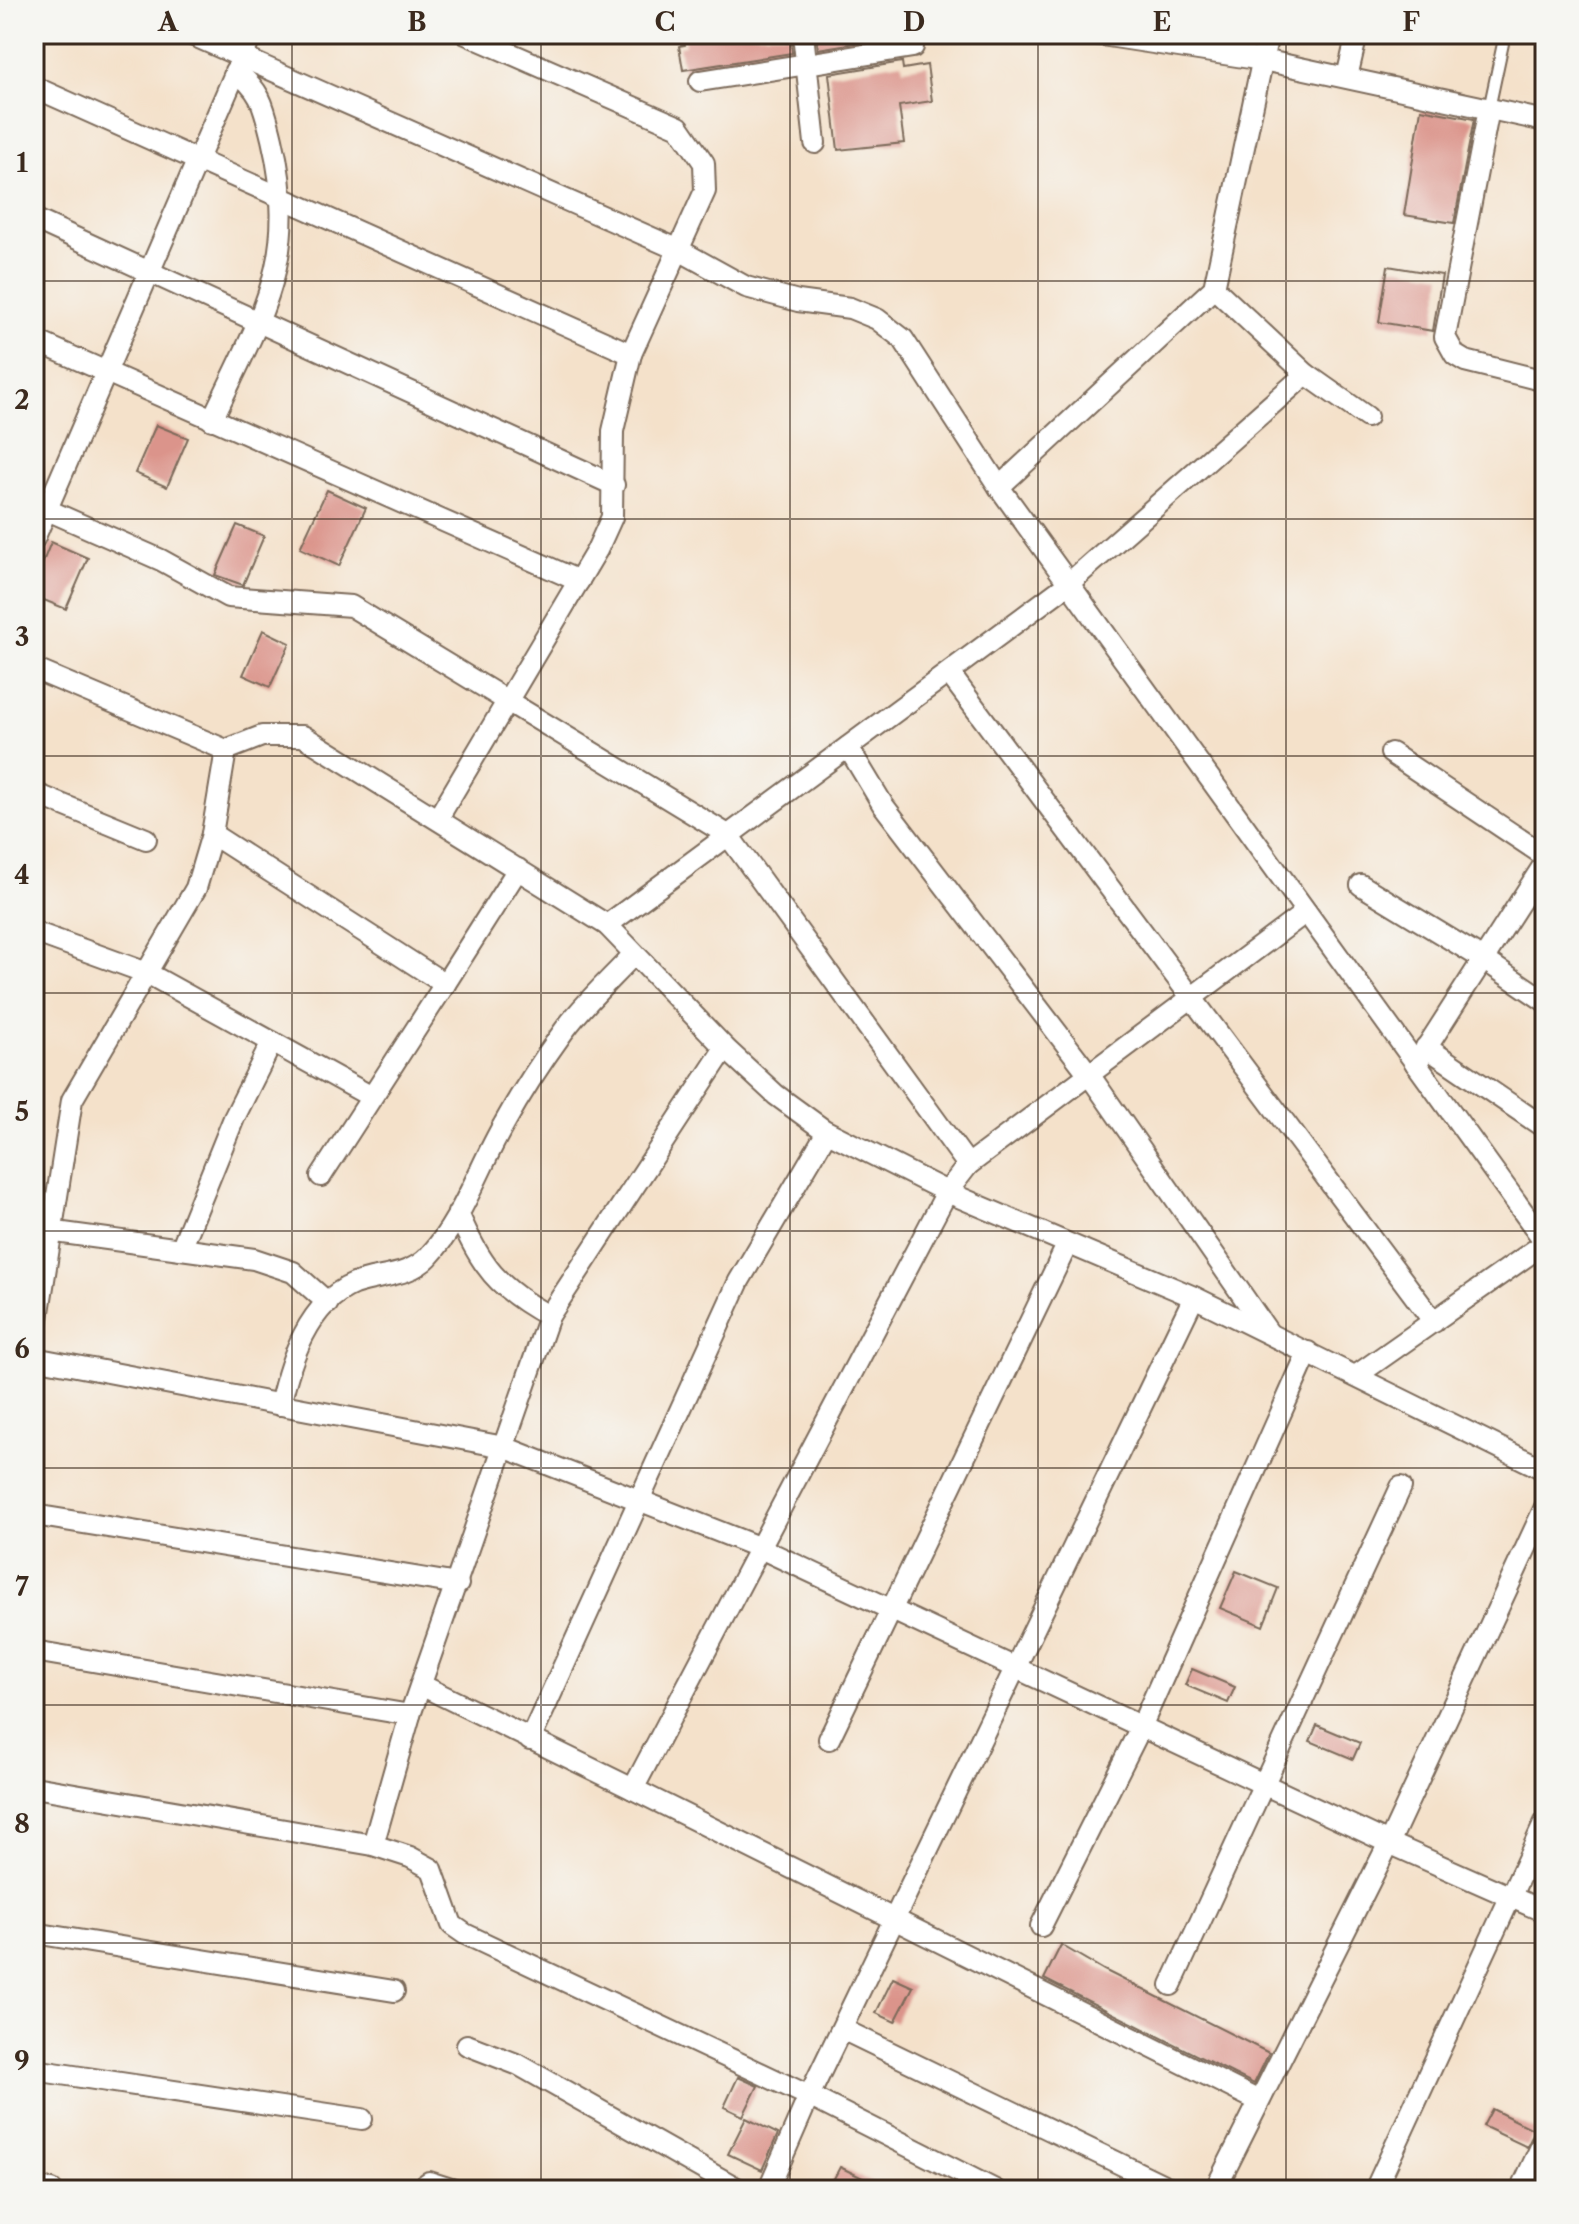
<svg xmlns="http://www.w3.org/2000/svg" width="1579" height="2224" viewBox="0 0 1579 2224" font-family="'Libre Caslon Text',serif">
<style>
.building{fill:#db948b}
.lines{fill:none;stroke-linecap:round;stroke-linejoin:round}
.service-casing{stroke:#7c6a5a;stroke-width:14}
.minor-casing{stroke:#7c6a5a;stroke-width:24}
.service{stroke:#fff;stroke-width:10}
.minor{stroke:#fff;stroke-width:20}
.grid{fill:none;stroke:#3b2a1e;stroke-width:2;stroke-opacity:0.55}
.neatline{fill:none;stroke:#3b2a1e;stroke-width:3}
.grid-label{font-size:26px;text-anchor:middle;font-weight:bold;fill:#3b2a1e}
</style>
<rect width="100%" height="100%" fill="#f6f6f2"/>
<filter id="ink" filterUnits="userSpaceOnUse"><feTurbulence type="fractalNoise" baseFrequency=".0125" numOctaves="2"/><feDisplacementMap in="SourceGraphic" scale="16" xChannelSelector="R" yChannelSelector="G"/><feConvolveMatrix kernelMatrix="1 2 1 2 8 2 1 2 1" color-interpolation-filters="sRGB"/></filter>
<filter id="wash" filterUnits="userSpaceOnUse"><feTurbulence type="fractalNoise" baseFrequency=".006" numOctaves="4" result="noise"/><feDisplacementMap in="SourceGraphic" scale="32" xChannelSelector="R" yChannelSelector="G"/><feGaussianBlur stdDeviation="1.8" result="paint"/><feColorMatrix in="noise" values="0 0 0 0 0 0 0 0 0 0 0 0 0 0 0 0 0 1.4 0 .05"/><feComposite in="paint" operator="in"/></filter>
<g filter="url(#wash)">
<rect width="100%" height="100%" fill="#f4e1ca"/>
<g id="blocks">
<g class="building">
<polygon points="683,34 790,34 792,53 683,70 679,46 685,45"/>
<polygon points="816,34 898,34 898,36 818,49"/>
<polygon points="902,62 903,69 927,65 932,101 899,106 904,143 838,150 829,74"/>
<polygon points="1421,109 1474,119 1454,223 1404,215"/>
<polygon points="1388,266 1442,275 1433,331 1379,322"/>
<polygon points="156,425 188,438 167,487 135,473"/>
<polygon points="327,490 366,508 339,566 300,548"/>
<polygon points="237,525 264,536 243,585 215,575"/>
<polygon points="51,542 88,558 66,609 34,596 34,584"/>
<polygon points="263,630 290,643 270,687 243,675"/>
<polygon points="1236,1571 1278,1588 1263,1626 1220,1608"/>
<polygon points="1192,1669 1235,1687 1228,1703 1185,1685"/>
<polygon points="1317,1725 1360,1743 1353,1759 1310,1741"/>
<polygon points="1061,1945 1104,1970 1269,2053 1254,2084 1044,1979"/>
<polygon points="893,1978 913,1987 895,2022 876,2013"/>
<polygon points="738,2077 758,2086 743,2116 724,2107"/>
<polygon points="1492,2109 1535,2130 1527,2147 1483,2126"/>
<polygon points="746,2118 778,2134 762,2170 728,2154"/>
<polygon points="840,2167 887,2190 828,2190"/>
</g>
</g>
</g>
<g filter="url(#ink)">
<use href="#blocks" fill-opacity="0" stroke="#7c6a5a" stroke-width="2"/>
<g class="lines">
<defs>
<polyline id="service" points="1489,109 1505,34"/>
<g id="minor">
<polyline points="190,34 679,250 746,287 798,301 850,308 877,319 903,339 999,487 1545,1242"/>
<polyline points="803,34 815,143"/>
<polyline points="1095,34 1263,60 1545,121"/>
<polyline points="1347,77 1357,34"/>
<polyline points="700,81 913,47"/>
<polyline points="34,87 631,354 705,191 704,163 679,127 466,34"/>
<polyline points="1489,109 1445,337 1455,355 1465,361 1545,381"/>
<polyline points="34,219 614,485"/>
<polyline points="1214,288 1306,374 1367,417"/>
<polyline points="34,340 579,581"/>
<path d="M212 420C261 315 301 259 272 139 264 107 262 91 235 71"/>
<polyline points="999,487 1214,288 1268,34"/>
<polyline points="34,504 161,560 228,597 351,606 728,835 968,1165"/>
<polyline points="34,539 252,34"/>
<polyline points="34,669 226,750 262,736 303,736 607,925 725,1048 776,1095 824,1130 947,1192 1194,1297 1545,1470"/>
<polyline points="949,673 1434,1322"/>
<polyline points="848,747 883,805 1088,1073 1268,1332"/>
<polyline points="1391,753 1545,856"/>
<polyline points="34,793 146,839"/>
<polyline points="438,818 597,550 612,517 613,431 631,354"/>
<polyline points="212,834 445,984 518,869"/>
<polyline points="1361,885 1483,959 1545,1001"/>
<polyline points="607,925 1068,584 1306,374"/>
<polyline points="34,932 147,973 370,1096"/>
<polyline points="1426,1047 1545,1128"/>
<polyline points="1416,1064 1545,863"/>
<polyline points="321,1176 445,984"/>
<path d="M458 1213C480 1265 498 1289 549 1316"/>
<polyline points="34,1229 254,1259 293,1272 328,1303"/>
<polyline points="181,1249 234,1118 272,1042"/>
<polyline points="34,1344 72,1100 196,888 212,834 226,750"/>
<polyline points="34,1358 504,1447 758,1547 1389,1843 1545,1912"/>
<polyline points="1357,1375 1545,1243"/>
<path d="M280 1405C290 1361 308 1303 354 1284 378 1275 409 1277 428 1257 462 1221 479 1167 504 1124 521 1093 542 1061 563 1032 583 1004 610 980 633 955"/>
<polyline points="34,1515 458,1584"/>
<polyline points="34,1651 410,1715"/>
<polyline points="421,1685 633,1789"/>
<polyline points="829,1739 1067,1245"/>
<polyline points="530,1740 739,1281 827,1132"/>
<polyline points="34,1787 373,1845 410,1857 432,1869 452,1925 465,1934 809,2096 995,2190"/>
<polyline points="373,1845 410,1715 549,1316 725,1048"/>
<polyline points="1041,1926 1141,1727 1308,1352"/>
<polyline points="34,1933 394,1991"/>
<polyline points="1171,1985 1401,1487"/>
<polyline points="844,2030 1174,2190"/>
<polyline points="467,2045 519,2065 740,2190"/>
<polyline points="34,2070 362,2119"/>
<polyline points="1259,2101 633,1789 947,1192 968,1165 1306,912"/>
<polyline points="34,2188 52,2190"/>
<polyline points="418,2190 429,2182 454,2190"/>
<polyline points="768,2190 809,2096 1194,1297"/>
<polyline points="1215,2190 1389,1843 1545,1507"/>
<polyline points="1375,2190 1545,1822"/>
<polyline points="1521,2190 1545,2138"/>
</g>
</defs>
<use href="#service" class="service-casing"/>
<use href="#minor" class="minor-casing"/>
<use href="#service" class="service"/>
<use href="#minor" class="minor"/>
</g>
</g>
<path class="grid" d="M292 34V2190M541 34V2190M790 34V2190M1038 34V2190M1286 34V2190M34 281H1545M34 519H1545M34 756H1545M34 993H1545M34 1231H1545M34 1468H1545M34 1705H1545M34 1943H1545"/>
<rect width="1579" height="2224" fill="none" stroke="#f6f6f2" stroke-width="88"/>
<rect x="44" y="44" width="1491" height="2136" class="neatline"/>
<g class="grid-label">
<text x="168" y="31">A</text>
<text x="417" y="31">B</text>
<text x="665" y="31">C</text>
<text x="914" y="31">D</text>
<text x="1162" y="31">E</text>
<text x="1411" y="31">F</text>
<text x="22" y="172">1</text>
<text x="22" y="409">2</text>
<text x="22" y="646">3</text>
<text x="22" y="884">4</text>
<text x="22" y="1121">5</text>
<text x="22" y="1358">6</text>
<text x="22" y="1596">7</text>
<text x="22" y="1833">8</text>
<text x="22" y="2070">9</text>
</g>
</svg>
